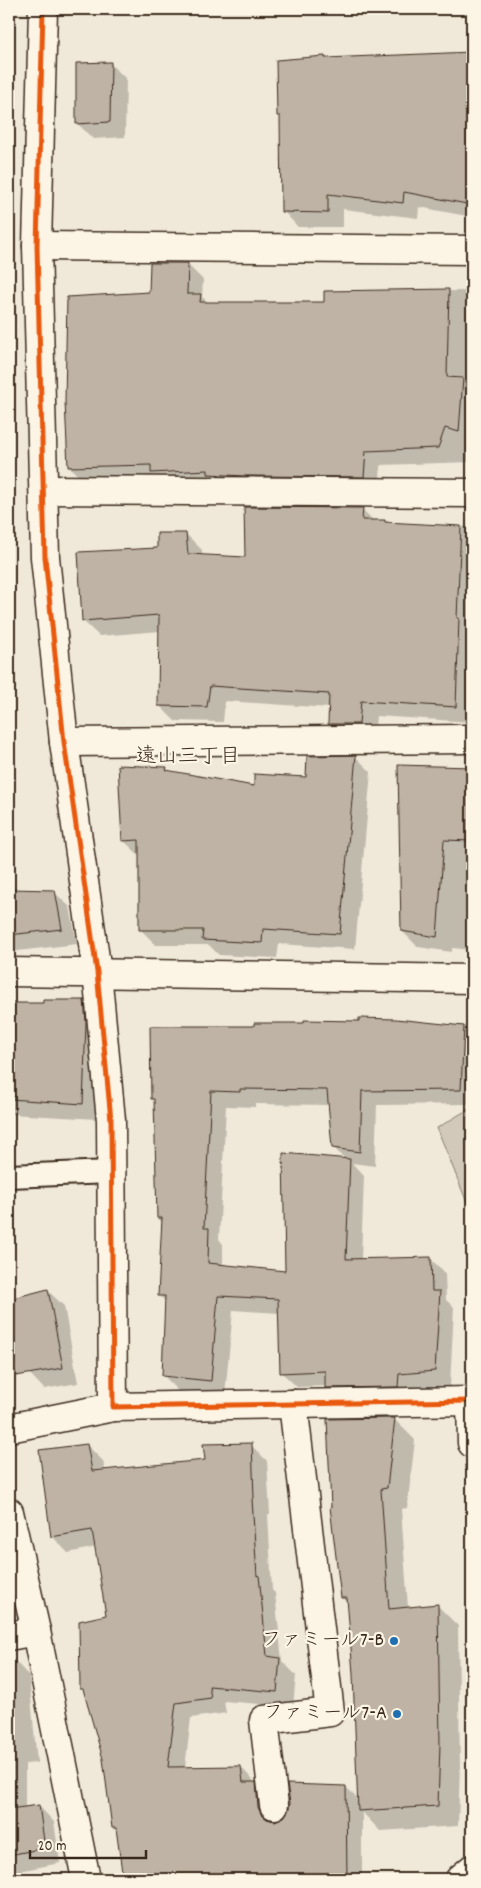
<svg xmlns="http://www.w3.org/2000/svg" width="481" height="1888" viewBox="0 0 481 1888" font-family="Dekko,'Klee One',sans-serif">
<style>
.green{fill:#d2c9ba;stroke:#867a6c}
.shadow{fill:#0003;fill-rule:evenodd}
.building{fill:#beb3a4;stroke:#3b2a1e}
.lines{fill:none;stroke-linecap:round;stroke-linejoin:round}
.service-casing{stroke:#3b2a1e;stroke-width:26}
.minor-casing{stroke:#3b2a1e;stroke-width:31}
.service{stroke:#fcf5e5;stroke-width:22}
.minor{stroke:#fcf5e5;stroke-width:28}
.cycleway-casing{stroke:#fcf5e5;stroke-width:8}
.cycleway{stroke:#e8590c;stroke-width:5}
.poi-dot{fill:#1f6fb2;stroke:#fcf5e5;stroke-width:2}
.labels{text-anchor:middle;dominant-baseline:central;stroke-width:4.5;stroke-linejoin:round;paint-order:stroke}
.poi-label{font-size:20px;fill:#3b2a1e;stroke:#fcf5e5;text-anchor:end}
.neighbourhood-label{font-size:21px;fill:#3b2a1e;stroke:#fcf5e5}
</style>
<rect width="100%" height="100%" fill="#f0e9d9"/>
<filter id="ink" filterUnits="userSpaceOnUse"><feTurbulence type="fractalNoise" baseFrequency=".02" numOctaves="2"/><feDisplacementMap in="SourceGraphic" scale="10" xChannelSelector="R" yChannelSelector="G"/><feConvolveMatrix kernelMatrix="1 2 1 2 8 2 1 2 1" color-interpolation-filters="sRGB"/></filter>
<g filter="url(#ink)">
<polygon class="green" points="472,1107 472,1215 437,1128"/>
<g class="shadow">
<polygon points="472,53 472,217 419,207 418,218 343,209 343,227 298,227 283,211 281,118 278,115 326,60"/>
<polygon points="111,64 126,79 125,137 93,139 78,124"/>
<polygon points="187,264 203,280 202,297 209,303 325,304 325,292 472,291 472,462 381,465 379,491 85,482 69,467 150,293"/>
<polygon points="362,509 374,521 385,521 387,523 472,527 472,722 376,716 374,739 345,740 330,724 330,708 225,701 223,722 175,721 160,706 160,631 99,636 83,621 158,550 186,534 202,550 202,556 246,558"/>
<polygon points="356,757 371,772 355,949 279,944 277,958 219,955 209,945 156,945 140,929 140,856 123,840 166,768 170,772 255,788 308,779"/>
<polygon points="400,766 472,768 472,950 452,948 452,952 418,947 402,931"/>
<polygon points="9,865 13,869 15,890 54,892 70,907 77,944 9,952"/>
<polygon points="83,1002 99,1017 98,1119 9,1114 9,1004 44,1005"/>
<path d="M396 1021 472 1029V1104L377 1105 375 1166 352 1163 364 1176 361 1260 430 1258 445 1273 446 1300 454 1307 450 1386 414 1389 342 1403 327 1386 297 1387 281 1372 279 1313 233 1310 225 1395 178 1391 163 1375 166 1302 160 1296 163 1223 158 1218 155 1101 152 1099 256 1027ZM255 1104 329 1105 333 1147 346 1160 286 1273 223 1266V1244L219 1239 226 1106 255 1107Z"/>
<polygon points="48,1291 64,1306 78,1383 44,1389 29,1373 26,1356 9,1358 9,1300"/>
<polygon points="394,1419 415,1440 407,1508 401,1509 408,1608 437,1605 458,1626 460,1766 458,1826 380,1831 362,1812 362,1879 124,1879 118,1832 114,1827 108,1616 96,1547 68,1553 53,1537 40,1451 87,1445 103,1461 105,1471 207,1461 251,1445 267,1461 270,1514 268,1514 272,1590 275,1593 282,1661 296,1675 293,1707 224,1701 226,1713 191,1718 185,1768 241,1767 271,1800 274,1821 275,1822 346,1787 359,1800 354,1674 349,1604 343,1598"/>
<polygon points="9,1558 13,1624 9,1625"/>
<polygon points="9,1660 14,1660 29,1676 37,1763 25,1764 25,1808 39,1806 54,1822 60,1863 9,1873"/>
</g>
<g class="building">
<polygon points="472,52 472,205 404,192 403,203 328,194 328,213 281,212 280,116 277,116 276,60 325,56 325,58"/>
<polygon points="111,62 110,122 76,124 76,63"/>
<polygon points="150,263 188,263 187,294 201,294 200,302 324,302 324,291 449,289 447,377 463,378 459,432 445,428 438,448 366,451 364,477 244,476 208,474 208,470 151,473 151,465 68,467 65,402 67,297 149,292"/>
<polygon points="244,507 363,508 362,520 385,520 385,522 461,526 457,618 459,618 456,707 361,701 359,724 328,724 329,694 210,686 207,707 158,706 159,615 82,621 78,552 157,548 157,533 186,533 188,554 245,557"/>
<polygon points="356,755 340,934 263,929 262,943 202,940 203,930 139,930 139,840 122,841 118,765 167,767 166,770 254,786 254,774 306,777 307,756"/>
<polygon points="398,765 472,767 472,841 444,840 437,937 401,931"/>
<polygon points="9,889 55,890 62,929 9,935"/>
<polygon points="43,1000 84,1000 86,1022 83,1104 9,1099 9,1003 43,1003"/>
<polygon points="359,1018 396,1019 464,1026 461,1090 362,1091 360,1152 332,1148 327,1090 240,1089 240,1092 211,1091 204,1228 209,1228 208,1263 285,1271 283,1153 350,1159 346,1259 431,1257 432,1291 440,1291 435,1371 399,1374 398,1387 325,1388 325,1371 280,1373 278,1299 218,1296 211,1381 162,1376 165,1296 158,1296 162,1218 157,1218 154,1099 151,1099 150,1026 254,1026 254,1023 304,1023 304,1020 359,1021"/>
<polygon points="48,1289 63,1368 16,1376 9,1336 9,1299"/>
<polygon points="395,1418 387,1488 381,1489 389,1609 438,1604 440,1744 438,1806 358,1811 353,1674 347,1598 341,1598 330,1507 331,1507 327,1419"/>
<polygon points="252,1443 254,1498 252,1499 257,1576 259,1575 267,1656 280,1658 277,1692 209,1686 211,1698 176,1703 168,1767 241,1766 243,1782 256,1782 258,1807 261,1814 267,1819 275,1821 284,1817 288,1811 290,1803 287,1784 346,1786 347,1879 123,1879 116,1828 112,1828 103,1759 83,1689 80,1689 79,1621 106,1615 92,1530 51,1537 39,1450 87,1444 92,1471 205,1460 203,1444"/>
<polygon points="39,1805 45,1848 9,1855 9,1809"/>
</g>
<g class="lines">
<defs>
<polyline id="service" points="9,1176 111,1172"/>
<g id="minor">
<polyline points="43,9 37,246 45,557 64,742 97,972 111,1120 113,1407 472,1401"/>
<polyline points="37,246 472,250"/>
<polyline points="44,490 472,493"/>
<polyline points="64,742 472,739"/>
<polyline points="9,972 472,979"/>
<polyline points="471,1401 472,1443"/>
<polyline points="9,1428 113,1407"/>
<polyline points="9,1512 36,1631 86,1879"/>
<polyline points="9,1636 36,1631"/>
<polyline points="274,1805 264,1720 330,1712 293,1404"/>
<polyline points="460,1879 472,1869"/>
</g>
</defs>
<use href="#service" class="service-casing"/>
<use href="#minor" class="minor-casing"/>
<use href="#service" class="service"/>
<use href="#minor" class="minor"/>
<defs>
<polyline id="cycleway" points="43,9 37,246 45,557 64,742 97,972 111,1120 113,1407 472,1401"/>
</defs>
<use href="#cycleway" class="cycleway-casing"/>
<use href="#cycleway" class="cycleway"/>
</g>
</g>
<g class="poi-dot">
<circle cx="394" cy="1641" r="5"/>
<circle cx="397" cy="1714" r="5"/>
</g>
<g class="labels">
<g class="poi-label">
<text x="384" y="1641">ファミール7-B</text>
<text x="387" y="1714">ファミール7-A</text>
</g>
<g class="neighbourhood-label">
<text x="188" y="758">遠山三丁目</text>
</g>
</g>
<rect width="481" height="1888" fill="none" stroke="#fcf5e5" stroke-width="30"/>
<rect x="15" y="15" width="451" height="1858" fill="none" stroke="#3b2a1e" stroke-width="2" filter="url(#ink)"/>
<path d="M30 1850v8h116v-8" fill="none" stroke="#3b2a1e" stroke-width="2.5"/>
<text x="38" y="1850" font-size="15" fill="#3b2a1e" stroke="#fcf5e5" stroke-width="4" paint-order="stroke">20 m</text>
</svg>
